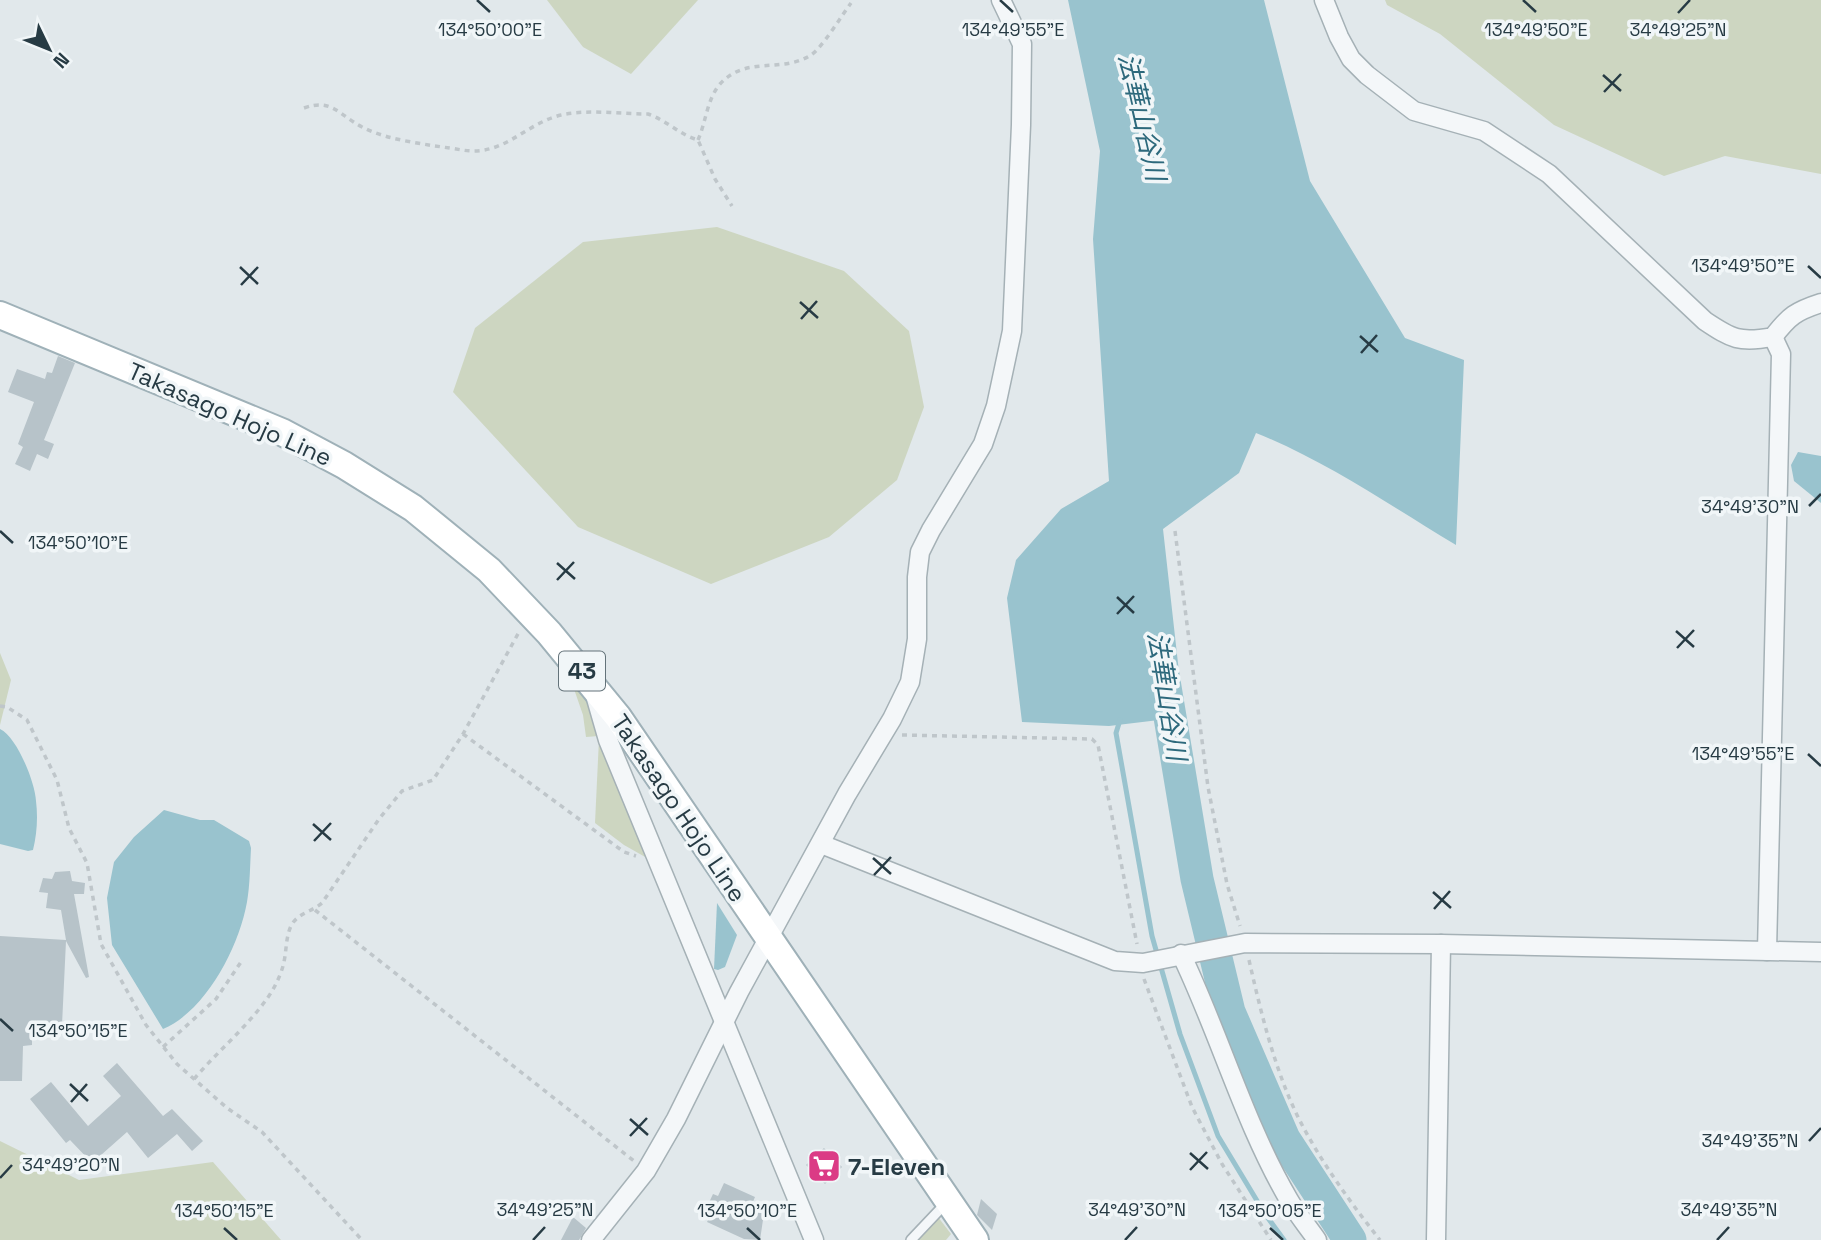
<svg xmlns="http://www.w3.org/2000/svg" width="1821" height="1240" viewBox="0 0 1821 1240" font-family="'Space Grotesk','Noto Sans JP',sans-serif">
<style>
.green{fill:#cdd6c1}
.water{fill:#99c3ce}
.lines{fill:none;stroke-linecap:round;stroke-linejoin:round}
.stream{stroke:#99c3ce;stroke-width:5}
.river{stroke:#99c3ce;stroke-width:33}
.building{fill:#b7c3c9}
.service-casing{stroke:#a5b1b6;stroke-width:12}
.minor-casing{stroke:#a5b1b6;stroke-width:21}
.primary-casing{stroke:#9fb1b8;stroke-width:30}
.path{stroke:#bfc6ca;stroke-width:3.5;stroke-dasharray:5 5;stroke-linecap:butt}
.service{stroke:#f4f7f9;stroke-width:9}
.minor{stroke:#f4f7f9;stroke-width:18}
.primary{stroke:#fff;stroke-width:26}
.ticks{fill:none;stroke:#273b44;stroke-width:2.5}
.labels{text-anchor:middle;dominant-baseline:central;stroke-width:7;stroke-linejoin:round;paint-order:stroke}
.shield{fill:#f1f6f8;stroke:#64737a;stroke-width:2}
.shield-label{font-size:23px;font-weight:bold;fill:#273b44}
.street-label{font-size:24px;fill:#273b44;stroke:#f1f6f8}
.poi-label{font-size:24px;font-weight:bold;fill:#273b44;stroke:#f1f6f8;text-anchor:start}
.water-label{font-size:26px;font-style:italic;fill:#2d697c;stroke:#f1f6f8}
.ticks-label{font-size:18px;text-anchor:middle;fill:#273b44;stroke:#f1f6f8;stroke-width:7;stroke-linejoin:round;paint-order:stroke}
</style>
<rect width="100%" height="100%" fill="#e1e8eb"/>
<g class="green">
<polygon points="547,0 698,0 631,74 583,47"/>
<polygon points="1385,0 1821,0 1821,174 1725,156 1664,176 1554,125 1440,34 1387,5"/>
<polygon points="717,227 844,271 909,331 924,407 897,480 829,537 711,584 578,527 453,392 475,328 583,242"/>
<polygon points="0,653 11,680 0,725"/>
<polygon points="565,663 591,703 599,736 586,737 583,715"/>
<polygon points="599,739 650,855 647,858 624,845 595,823"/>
<polygon points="0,1141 79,1180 213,1162 281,1240 0,1240"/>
<polygon points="938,1217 951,1234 946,1240 917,1240"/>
</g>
<g class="water">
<path d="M1068 0H1264L1310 181 1405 338 1464 360 1456 545C1391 506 1326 461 1256 433L1239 473 1163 529 1184 717 1109 726 1022 722 1007 598 1016 560 1061 509 1109 481 1093 239 1100 151Z"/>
<polygon points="1798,452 1821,456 1821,503 1794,481 1791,465"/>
<path d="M0 729C17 737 35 782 36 801 38 817 37 834 33 850L28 851 0 844Z"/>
<path d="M164 810 200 820H214L249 841 251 848C250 866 250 885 247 902 239 947 206 1011 163 1029L112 945 107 898 114 862 134 837Z"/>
<polygon points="717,903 737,935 725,967 718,970 714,969"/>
</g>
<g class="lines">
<polyline class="stream" points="1120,720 1116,733 1152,936 1180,1034 1218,1136 1265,1214 1284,1240"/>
<polyline class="river" points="1163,675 1197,879 1229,1012 1284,1139 1350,1240"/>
</g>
<g class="building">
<polygon points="58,356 75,363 44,440 54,444 48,459 37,454 30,471 15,464 23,447 18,444 34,402 8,392 17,369 45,379 47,372 52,373"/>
<polygon points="70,871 72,881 85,883 84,894 74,894 89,977 86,978 66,941 62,1025 32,1024 32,1045 23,1046 22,1081 0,1081 0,936 66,940 61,910 46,908 48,893 39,892 43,878 52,879 55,872"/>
<polygon points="117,1063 163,1116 172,1109 203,1141 192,1151 177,1134 148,1158 127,1132 92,1163 70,1140 66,1143 30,1099 51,1082 88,1126 121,1096 103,1076"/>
<polygon points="824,1148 842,1167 825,1184 806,1165"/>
<polygon points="724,1183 755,1197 749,1211 764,1213 760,1240 744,1239 707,1222 711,1214 705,1211 713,1194 718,1196"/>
<polygon points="981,1199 997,1214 992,1230 977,1215"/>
<polygon points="573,1217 586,1228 579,1240 561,1240"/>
</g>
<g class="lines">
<defs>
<polyline id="service" points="911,1240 947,1202"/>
<g id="minor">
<path d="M1324 0 1339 37 1351 59 1367 75 1414 111 1484 131 1549 174 1705 321C1732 339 1739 343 1773 337 1789 316 1796 311 1821 303"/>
<polyline points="595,695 608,740 814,1240"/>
<polyline points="821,844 1115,961 1143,963 1245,943 1441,944 1821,952"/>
<polyline points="1767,951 1781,354 1773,337"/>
<path d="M1181 954C1220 1035 1244 1123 1289 1200 1297 1214 1308 1227 1317 1240"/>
<polyline points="591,1240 646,1171 676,1119 739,992 847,794 892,719 910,682 917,639 917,577 920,552 931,530 983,444 996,406 1012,331 1021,125 1022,44 1001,0"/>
<polyline points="1436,1240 1441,944"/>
</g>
<polyline id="primary" points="0,315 282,432 344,465 413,508 489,570 549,633 618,717 975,1240"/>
</defs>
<use href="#service" class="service-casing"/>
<use href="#minor" class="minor-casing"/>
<use href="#primary" class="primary-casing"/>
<g class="path">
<path d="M304 108C332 98 339 115 362 127 388 141 432 145 462 150 504 157 524 124 561 115 588 109 620 114 648 114 666 120 680 135 698 140L715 179 732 206"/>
<path d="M698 140C706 122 707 99 720 84 746 55 781 74 811 55 822 48 842 15 851 3"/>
<polyline points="1175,531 1208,787 1227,884 1240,926"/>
<polyline points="0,706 7,707 27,720 57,780 69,828 87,863 101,944 146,1025 177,1064 227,1108 262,1132 362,1240"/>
<polyline points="463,734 624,852 636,856"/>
<polyline points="902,735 1092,739 1098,745 1137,944"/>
<polyline points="315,910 634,1161"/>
<path d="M1249 960C1261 1013 1275 1071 1299 1119 1321 1162 1350 1202 1380 1240"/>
<polyline points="1144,979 1192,1107 1222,1164 1271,1240"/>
<polyline points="163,1047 216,999 241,962"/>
<path d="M194 1079C217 1052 245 1029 266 1000 273 991 280 977 283 966 287 952 285 937 292 924 299 913 313 911 322 903L379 819 402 791 433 780 463 734 519 632"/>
</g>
<use href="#service" class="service"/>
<use href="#minor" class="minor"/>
<use href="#primary" class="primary"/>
</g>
<path class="ticks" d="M477 0 490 12M1000 0 1013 12M1523 0 1536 12M1678 13 1690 0M1603 75 1621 91M1604 92 1621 74M1808 266 1821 278M240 267 258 284M241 285 258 267M800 302 818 318M801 319 817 301M1360 336 1378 352M1361 353 1377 335M1809 506 1821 494M0 531 13 543M557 563 575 579M557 580 574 562M1117 597 1134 613M1117 614 1134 596M1676 631 1694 647M1677 648 1694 630M1808 754 1821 766M313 824 331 840M314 841 331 823M873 858 891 874M874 875 891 857M1433 892 1451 908M1434 909 1450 891M0 1019 13 1031M70 1084 88 1101M71 1102 87 1084M630 1119 648 1135M630 1136 647 1118M1809 1141 1821 1128M1190 1153 1208 1169M1190 1170 1207 1152M0 1178 12 1165M224 1228 237 1240M747 1228 760 1240M1270 1228 1283 1240M533 1240 545 1227M1125 1240 1137 1227M1717 1240 1729 1227"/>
<defs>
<symbol id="supermarket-square" viewBox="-11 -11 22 22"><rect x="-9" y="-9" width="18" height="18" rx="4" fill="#db3b85" stroke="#f1f6f8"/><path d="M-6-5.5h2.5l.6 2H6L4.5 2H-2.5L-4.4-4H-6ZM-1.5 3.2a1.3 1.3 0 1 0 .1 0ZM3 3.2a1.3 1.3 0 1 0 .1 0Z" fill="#fff"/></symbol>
</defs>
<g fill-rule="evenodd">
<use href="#supermarket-square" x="805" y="1147" width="38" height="38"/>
</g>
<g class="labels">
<rect class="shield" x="559" y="651.5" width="46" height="39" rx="5"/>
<g class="shield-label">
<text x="582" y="671">43</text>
</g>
<g class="street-label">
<text transform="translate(230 414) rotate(24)">Takasago Hojo Line</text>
<text transform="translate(679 808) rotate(56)">Takasago Hojo Line</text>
</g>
<g class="poi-label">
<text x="848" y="1166">7-Eleven</text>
</g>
<g class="water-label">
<text transform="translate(1142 117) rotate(77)">法華山谷川</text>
<text transform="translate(1167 696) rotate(81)">法華山谷川</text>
</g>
</g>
<g class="ticks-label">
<text x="490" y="36">134°50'00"E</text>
<text x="1013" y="36">134°49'55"E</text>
<text x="1536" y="36">134°49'50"E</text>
<text x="1678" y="36">34°49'25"N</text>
<text x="1743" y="272">134°49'50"E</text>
<text x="1750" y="513">34°49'30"N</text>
<text x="78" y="549">134°50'10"E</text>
<text x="1743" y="760">134°49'55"E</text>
<text x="78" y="1037">134°50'15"E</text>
<text x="1750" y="1147">34°49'35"N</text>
<text x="71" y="1171">34°49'20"N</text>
<text x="545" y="1216">34°49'25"N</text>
<text x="1137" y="1216">34°49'30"N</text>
<text x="1729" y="1216">34°49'35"N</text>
<text x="224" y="1217">134°50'15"E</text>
<text x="747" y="1217">134°50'10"E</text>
<text x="1270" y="1217">134°50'05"E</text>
</g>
<g transform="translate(49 49) rotate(133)" stroke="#f1f6f8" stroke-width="5" paint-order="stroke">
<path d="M0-5L12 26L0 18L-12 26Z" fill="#273b44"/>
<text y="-10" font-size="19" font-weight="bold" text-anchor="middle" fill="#273b44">N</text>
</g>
</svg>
